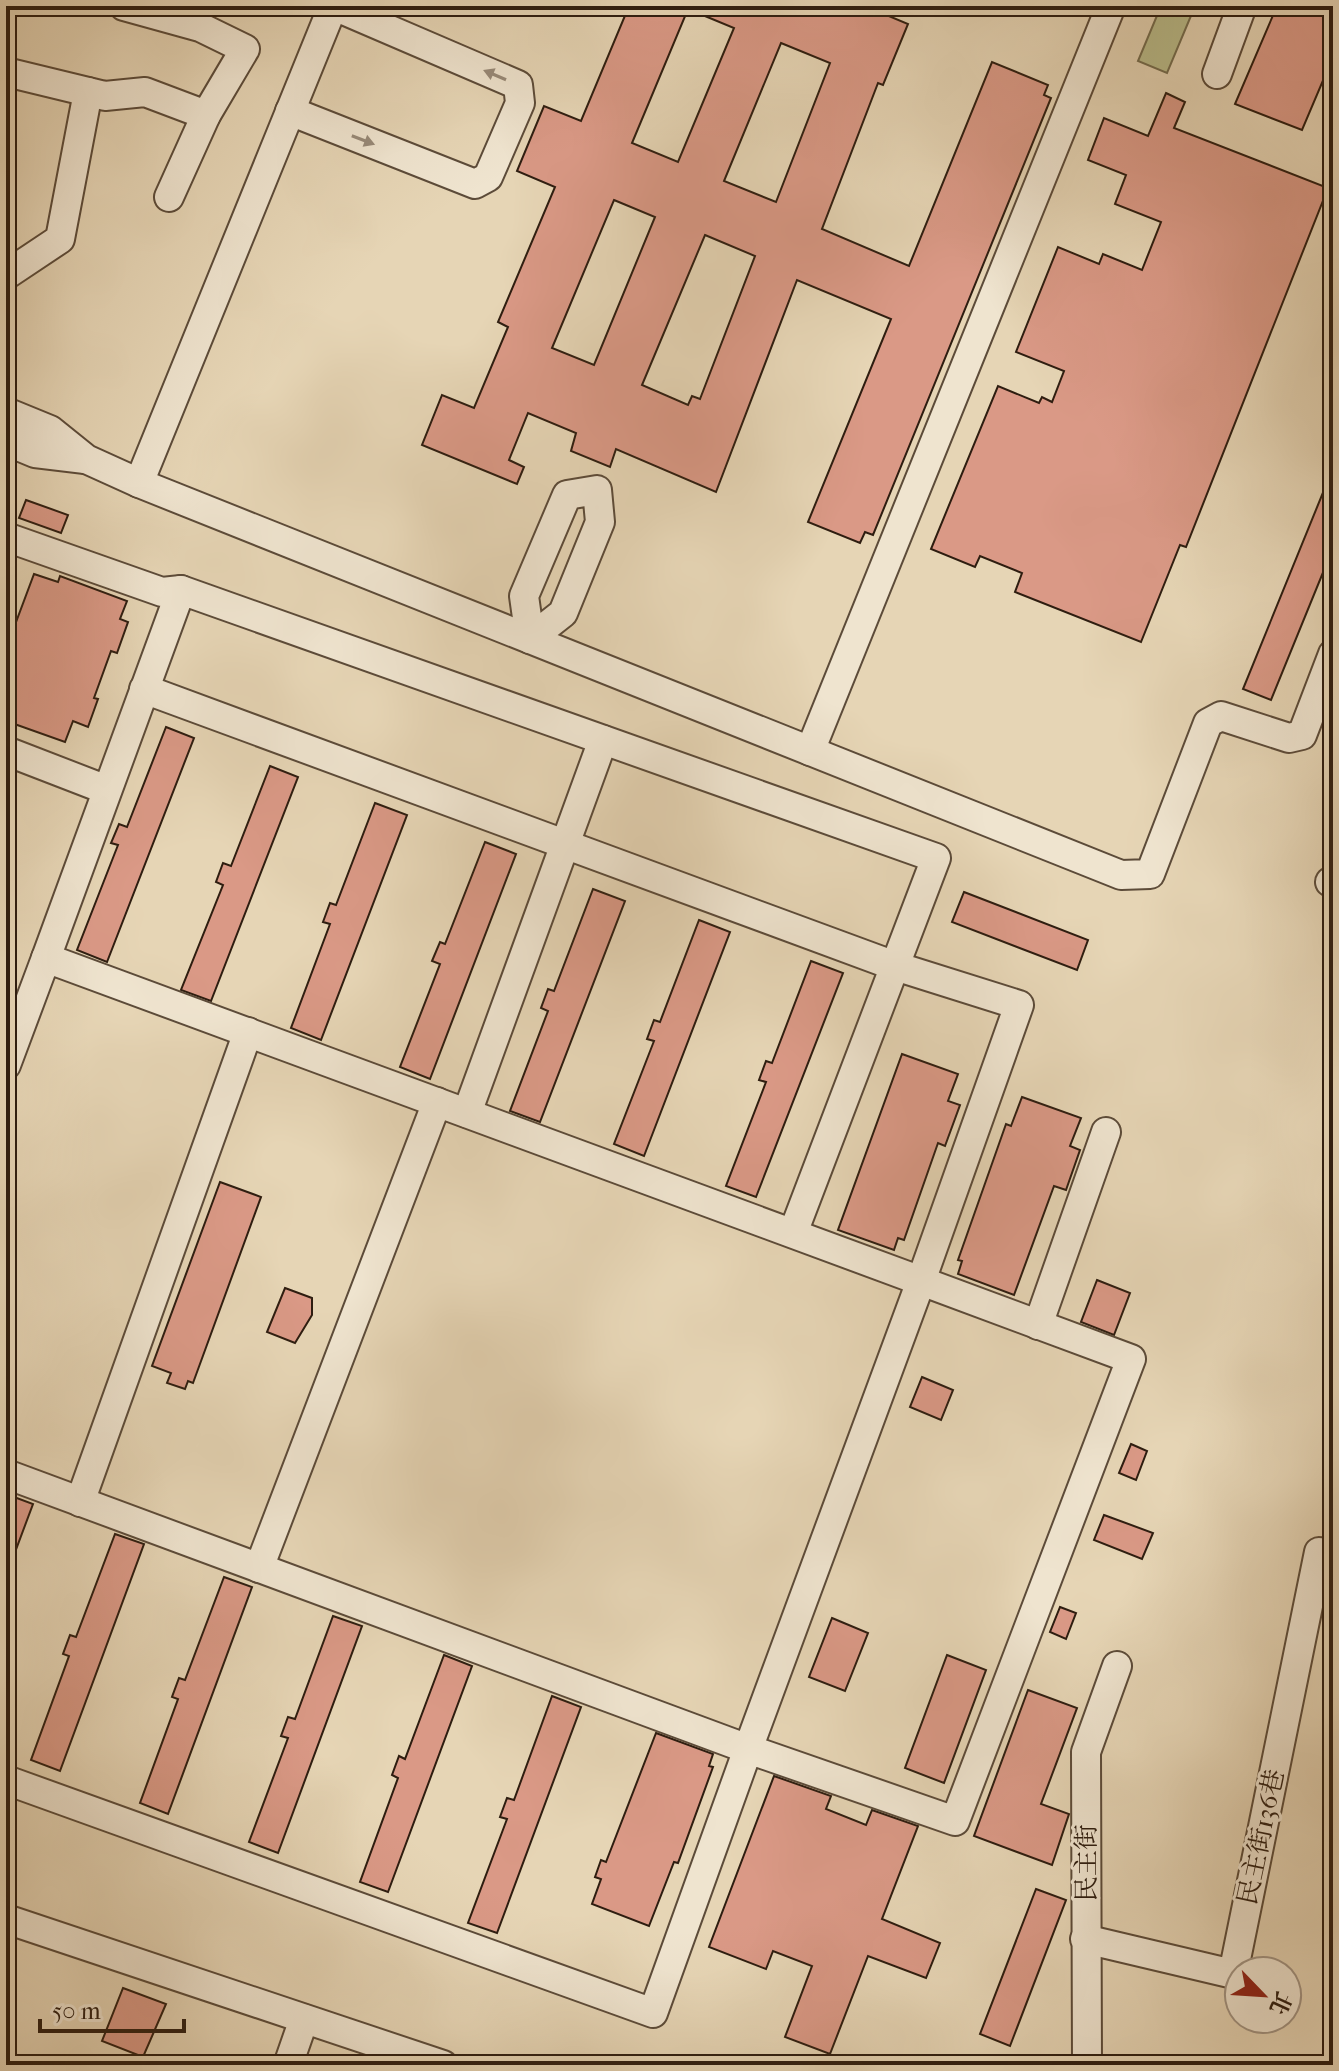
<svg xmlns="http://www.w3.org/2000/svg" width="1339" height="2071" viewBox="0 0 1339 2071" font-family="'IM FELL French Canon','Noto Serif TC',serif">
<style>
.green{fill:#b9bc8b;stroke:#746c4e;stroke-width:2}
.building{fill:#da9986;stroke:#2e1d10;stroke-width:2;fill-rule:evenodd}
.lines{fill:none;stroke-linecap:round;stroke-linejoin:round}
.minor-casing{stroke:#5c4b39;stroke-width:32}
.minor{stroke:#efe4cf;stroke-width:28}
.oneway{fill:#988a79}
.labels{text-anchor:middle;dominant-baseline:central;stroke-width:6;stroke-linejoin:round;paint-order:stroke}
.street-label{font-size:26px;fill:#2e1d10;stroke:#efe4cf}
</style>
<rect width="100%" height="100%" fill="#e6d5b5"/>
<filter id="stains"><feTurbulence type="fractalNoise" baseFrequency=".0025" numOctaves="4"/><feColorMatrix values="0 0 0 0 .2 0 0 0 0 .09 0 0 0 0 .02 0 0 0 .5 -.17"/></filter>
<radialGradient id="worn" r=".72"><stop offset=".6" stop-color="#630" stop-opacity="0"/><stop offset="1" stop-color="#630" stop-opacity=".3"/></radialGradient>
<polygon class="green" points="1161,6 1180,6 1193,11 1167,73 1138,61"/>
<g class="building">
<path d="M629 6H865L908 24 883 85 878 83 822 229 909 266 992 62 1048 85 1044 95 1051 98 873 535 865 532 860 543 808 522 891 319 797 280 716 492 616 449 610 467 571 451 576 433 528 413 509 460 524 467 517 484 422 445 442 395 474 408 508 327 498 322 555 187 517 171 544 106 581 121ZM688 9 734 28 678 162 632 143ZM781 43 830 63 776 202 724 181ZM614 200 655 217 594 365 552 348ZM705 235 755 256 700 399 692 396 688 405 642 385Z"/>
<polygon points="1277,6 1333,6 1333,57 1302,130 1235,104"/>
<polygon points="1166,93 1185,102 1174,128 1328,188 1186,547 1180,545 1141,642 1015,592 1022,573 980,556 975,567 931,549 998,386 1039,403 1042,397 1052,402 1064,371 1016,352 1058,247 1099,264 1103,254 1142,270 1161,222 1115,204 1126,175 1088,160 1104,118 1148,136"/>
<polygon points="1333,468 1333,548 1271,700 1243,689"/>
<polygon points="26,500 68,515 61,533 19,518"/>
<polygon points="34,574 58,582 60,576 127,601 120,619 128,622 117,653 111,651 94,698 98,699 88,727 73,721 65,742 6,721 6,649"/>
<polygon points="166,727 194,738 107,962 77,950 118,845 111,843 119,824 127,827"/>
<polygon points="270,766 298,777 211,1001 181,990 223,885 216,882 223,863 231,866"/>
<polygon points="375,803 407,815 321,1040 291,1028 330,924 323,922 330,903 336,905"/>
<polygon points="485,842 516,854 430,1079 400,1067 440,964 432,961 440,942 445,944"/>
<polygon points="593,889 625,901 540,1122 510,1111 548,1011 541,1008 548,989 554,991"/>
<polygon points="964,892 1088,940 1077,970 952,922"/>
<polygon points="699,920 730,932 644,1156 614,1144 654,1041 647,1039 654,1020 660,1022"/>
<polygon points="811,961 843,973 756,1197 726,1186 766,1082 759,1080 766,1061 772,1063"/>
<polygon points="902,1054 958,1074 948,1101 960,1105 945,1146 938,1143 904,1240 898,1238 894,1250 838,1230"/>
<polygon points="1022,1097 1081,1118 1070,1146 1080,1150 1066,1190 1054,1186 1014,1295 958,1274 962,1261 958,1260 1006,1124 1011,1126"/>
<polygon points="220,1182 261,1197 193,1383 188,1381 185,1389 167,1383 171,1373 152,1366"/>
<polygon points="1097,1280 1130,1293 1114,1335 1081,1322"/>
<polygon points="285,1288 312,1298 312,1315 295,1343 267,1332"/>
<polygon points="922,1377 953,1390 941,1420 910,1407"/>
<polygon points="1131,1444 1147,1451 1136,1480 1119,1473"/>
<polygon points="6,1494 33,1504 8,1571 6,1571"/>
<polygon points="1104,1515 1153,1533 1142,1559 1094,1540"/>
<polygon points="115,1534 144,1544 60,1771 31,1760 69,1656 63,1654 70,1635 76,1637"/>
<polygon points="224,1577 252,1587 168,1814 140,1803 178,1699 172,1697 179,1678 185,1680"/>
<polygon points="1060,1607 1076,1613 1066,1639 1050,1632"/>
<polygon points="333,1616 362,1626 278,1853 249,1842 288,1738 281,1736 288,1717 295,1719"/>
<polygon points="832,1618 868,1633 845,1691 809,1677"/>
<polygon points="444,1655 472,1666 388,1892 360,1882 398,1778 392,1775 399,1756 405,1759"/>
<polygon points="947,1655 986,1670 944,1783 905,1768"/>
<polygon points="1028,1690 1077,1708 1041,1804 1069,1814 1052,1865 974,1836"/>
<polygon points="552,1696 581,1707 497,1933 468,1923 507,1819 500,1817 507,1798 514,1800"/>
<polygon points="656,1733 713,1754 709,1766 713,1767 678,1863 674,1862 649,1926 592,1904 601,1879 595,1877 601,1860 606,1862"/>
<polygon points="774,1776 831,1796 826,1809 866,1825 872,1810 918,1826 882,1919 940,1943 926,1978 868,1956 830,2054 785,2037 812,1966 773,1951 766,1969 709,1947"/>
<polygon points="1036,1889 1066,1900 1010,2046 980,2034"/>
<polygon points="123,1988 166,2004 143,2057 102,2041"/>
</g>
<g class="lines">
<defs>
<g id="minor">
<polyline points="124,6 200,27 245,49 206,115 169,197"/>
<polyline points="6,72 105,96 145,92 206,115"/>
<polyline points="1217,74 1242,6"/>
<polyline points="290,111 475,184 488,177 520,103 518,85 334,6"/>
<polyline points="6,275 60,239 88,92"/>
<polyline points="6,412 50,430 86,459 139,483 1121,875 1150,874 1208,723 1221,716 1289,738 1302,735 1333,654"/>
<polyline points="6,441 35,453 85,459"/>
<polyline points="139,483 333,6"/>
<polygon points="597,490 600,522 563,613 530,639 524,596 567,495"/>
<polyline points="6,537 162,592 181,590"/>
<polyline points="6,751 107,790"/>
<polyline points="810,751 1111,6"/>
<polyline points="1330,882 1333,884"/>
<polyline points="46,958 181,590 936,858 793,1233"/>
<polyline points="6,1065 46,958 921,1281 748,1749 6,1474"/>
<polyline points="467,1113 603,740"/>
<polyline points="1038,1325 1106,1132"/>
<polyline points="80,1502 248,1032"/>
<polyline points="259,1568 437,1102"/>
<polyline points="6,1780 653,2013 748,1749 955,1821 1131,1359 921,1281 1019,1005 895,966 144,689"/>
<polyline points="6,1919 443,2065"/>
<polyline points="1085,1939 1233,1974 1319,1552"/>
<polyline points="288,2065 304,2019"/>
<polyline points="1087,2065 1086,1752 1117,1666"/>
</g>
</defs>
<use href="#minor" class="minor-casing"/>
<use href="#minor" class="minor"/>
</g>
<defs><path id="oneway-solid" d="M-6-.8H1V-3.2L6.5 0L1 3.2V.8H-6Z" transform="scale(2)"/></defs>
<g class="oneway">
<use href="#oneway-solid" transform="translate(495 75) rotate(-157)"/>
<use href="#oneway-solid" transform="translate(363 140) rotate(21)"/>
</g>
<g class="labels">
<g class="street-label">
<text transform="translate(1261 1837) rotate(-78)">民主街136巷</text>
<text transform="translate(1086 1863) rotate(-90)">民主街</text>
</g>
</g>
<rect width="1339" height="2071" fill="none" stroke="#e6d5b5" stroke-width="32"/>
<rect x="8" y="8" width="1323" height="2055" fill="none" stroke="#2e1d10" stroke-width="4"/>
<rect x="16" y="16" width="1307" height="2039" fill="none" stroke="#2e1d10" stroke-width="2"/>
<g transform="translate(1263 1995) rotate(115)"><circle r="38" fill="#efe4cf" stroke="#a29483" stroke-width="2"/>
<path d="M0-6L14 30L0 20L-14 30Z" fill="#8f2418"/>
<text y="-12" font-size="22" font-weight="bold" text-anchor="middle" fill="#2e1d10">北</text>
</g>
<path d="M40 2019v12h144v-12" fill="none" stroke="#2e1d10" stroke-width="4"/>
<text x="52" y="2019" font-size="24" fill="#2e1d10" stroke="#efe4cf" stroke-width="6" paint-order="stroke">50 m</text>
<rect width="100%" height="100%" filter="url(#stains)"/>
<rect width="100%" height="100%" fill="url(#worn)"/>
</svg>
